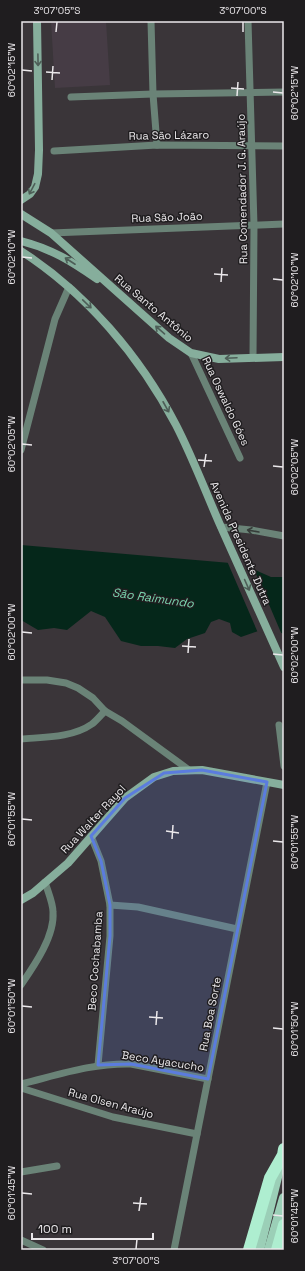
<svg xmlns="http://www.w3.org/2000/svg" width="305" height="1271" viewBox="0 0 305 1271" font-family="'Space Grotesk',sans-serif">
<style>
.built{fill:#463c45}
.water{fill:#05271a}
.pier{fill:#3a3539}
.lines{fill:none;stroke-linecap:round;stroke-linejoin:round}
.street{stroke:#6a8377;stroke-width:7}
.secondary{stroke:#86ae9c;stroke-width:8}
.primary{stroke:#9bcfb7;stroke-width:10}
.highway{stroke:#aeeed0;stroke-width:12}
.oneway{stroke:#4d5e57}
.oneway2{stroke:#363c39}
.marked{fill:#5b7cde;fill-opacity:0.2;stroke:#5b7cde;stroke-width:3;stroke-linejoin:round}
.ticks{fill:none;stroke:#ebe8eb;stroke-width:1.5}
.labels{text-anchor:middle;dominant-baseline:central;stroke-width:3;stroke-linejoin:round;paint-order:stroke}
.street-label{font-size:11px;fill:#ebe8eb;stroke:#1f1d1f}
.water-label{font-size:12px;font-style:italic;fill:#7ad6af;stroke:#1f1d1f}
.neatline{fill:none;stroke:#ebe8eb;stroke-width:1.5}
.ticks-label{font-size:10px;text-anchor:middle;fill:#ebe8eb}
</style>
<rect width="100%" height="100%" fill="#3a3539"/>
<polygon class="built" points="51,21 106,21 110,85 55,88"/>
<polygon class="water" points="21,545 242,564 271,577 284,577 284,634 267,628 241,637 232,632 230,623 219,619 211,622 205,633 187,639 175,648 158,646 141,646 121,641 105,617 91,611 67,630 54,628 38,630 21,620"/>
<polygon class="pier" points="227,561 242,562 253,567 282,635 267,631 258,633"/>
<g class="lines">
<g class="street">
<polyline points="151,21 153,94 157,145"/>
<polyline points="248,21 254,225 253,357"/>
<polyline points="71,97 153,94 284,92"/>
<polyline points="54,151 157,145 284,146"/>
<polyline points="51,233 284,224"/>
<polyline points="191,353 240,458"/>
<polyline points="21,450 55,319 69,287"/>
<polyline points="221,527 251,530 284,536"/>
<polyline points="21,680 47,680 66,683 78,688 93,698 105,711 122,721 189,770"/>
<polyline points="279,725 284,766"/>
<path d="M21 739C44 737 72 738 92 724 96 721 101 715 105 711"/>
<polyline points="91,836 101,861 110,905 110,936 98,1065"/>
<polyline points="110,905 138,907 237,929"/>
<path d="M21 985C34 966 55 936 53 912 53 903 48 892 45 882"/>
<path d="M21 1084C58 1075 92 1063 131 1064L208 1079"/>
<polyline points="21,1088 113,1117 197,1134"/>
<polyline points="21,1172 57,1166"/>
<polyline points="21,1240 43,1250"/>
<polyline points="174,1250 267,782"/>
</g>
<g class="secondary">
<polyline points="21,200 30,194 35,187 38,174 39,150 37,21"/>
<polyline points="21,214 51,233 169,338 191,353 219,359 284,357"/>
<path d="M21 241C52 249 71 261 97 279"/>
<path d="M21 251C86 293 140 356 176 425 193 458 206 493 221 527 242 574 263 620 284 667"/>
<polyline points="21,900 33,893 68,863 125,798 154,777 173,771 202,770 284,785"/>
</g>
<g class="primary">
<polyline points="259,1250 280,1165"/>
<polyline points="269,1250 284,1198"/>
</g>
<g class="highway">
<polyline points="249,1250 270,1178 283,1155 284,1149"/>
<polyline points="277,1250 284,1225"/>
</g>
</g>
<defs><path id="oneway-shaft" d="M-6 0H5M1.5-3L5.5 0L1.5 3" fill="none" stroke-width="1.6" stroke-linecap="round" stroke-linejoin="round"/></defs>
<g class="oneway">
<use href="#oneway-shaft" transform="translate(38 60) rotate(89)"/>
<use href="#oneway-shaft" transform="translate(32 189) rotate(118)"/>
<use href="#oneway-shaft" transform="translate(70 261) rotate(-147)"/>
<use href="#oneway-shaft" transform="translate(87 304) rotate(44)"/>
<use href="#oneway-shaft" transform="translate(160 330) rotate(-139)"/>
<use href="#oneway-shaft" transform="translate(231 358) rotate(177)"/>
<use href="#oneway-shaft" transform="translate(166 407) rotate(61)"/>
<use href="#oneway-shaft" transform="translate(247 585) rotate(66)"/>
</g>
<use class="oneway2" href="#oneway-shaft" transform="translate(253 531) rotate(-170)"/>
<path class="marked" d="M202 770 267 782 208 1079 131 1064 98 1065 110 936V905L101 861 91 836 125 798 164 773Z"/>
<path class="ticks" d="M56 32 57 22M243 32V22M22 70 32 71M46 72 60 73M52 80 53 66M231 88 244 89M273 92 283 93M237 96 238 82M22 257 32 258M214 274 228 275M273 279 283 280M221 282 222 268M22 444 32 445M198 460 212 461M273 466 283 467M204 467 206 454M22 632 32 633M182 646 196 647M188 653 189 639M273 654 283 655M22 819 32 820M166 831 179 833M172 839 173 825M273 841 283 842M22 1006 32 1007M149 1017 163 1018M156 1025 157 1011M273 1028 283 1029M22 1193 32 1194M133 1203 147 1204M139 1211 141 1197M273 1215 283 1216M136 1249 137 1239"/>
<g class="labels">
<g class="street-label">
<text transform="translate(169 135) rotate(-1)">Rua São Lázaro</text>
<text transform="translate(242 189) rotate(-91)">Rua Comendador J. G. Araújo</text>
<text transform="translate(167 217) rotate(-2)">Rua São João</text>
<text transform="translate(154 308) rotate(40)">Rua Santo Antônio</text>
<text transform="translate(226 401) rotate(65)">Rua Oswaldo Góes</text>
<text transform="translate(241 543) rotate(66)">Avenida Presidente Dutra</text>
<text transform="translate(93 819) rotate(-47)">Rua Walter Rayol</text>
<text transform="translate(95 961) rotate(-86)">Beco Cochabamba</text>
<text transform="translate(210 1014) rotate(-79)">Rua Boa Sorte</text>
<text transform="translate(163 1061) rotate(9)">Beco Ayacucho</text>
<text transform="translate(111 1103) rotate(15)">Rua Olsen Araújo</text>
</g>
<g class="water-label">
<text transform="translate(153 598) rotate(8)">São Raimundo</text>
</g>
</g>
<rect width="305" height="1271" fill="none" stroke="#1f1d1f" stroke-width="44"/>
<path d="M32 1233v6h121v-6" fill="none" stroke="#ebe8eb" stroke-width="2"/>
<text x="38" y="1233" font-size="12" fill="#ebe8eb" stroke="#1f1d1f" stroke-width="3" paint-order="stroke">100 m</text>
<rect x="22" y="22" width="261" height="1227" class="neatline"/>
<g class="ticks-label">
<text x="57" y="14">3°07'05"S</text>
<text x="243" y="14">3°07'00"S</text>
<text transform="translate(11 70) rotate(-90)" y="4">60°02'15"W</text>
<text transform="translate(294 93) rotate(-90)" y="4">60°02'15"W</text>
<text transform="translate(11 257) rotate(-90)" y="4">60°02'10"W</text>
<text transform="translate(294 280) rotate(-90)" y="4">60°02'10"W</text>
<text transform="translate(11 444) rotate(-90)" y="4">60°02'05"W</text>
<text transform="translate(294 467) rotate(-90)" y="4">60°02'05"W</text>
<text transform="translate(11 632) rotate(-90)" y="4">60°02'00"W</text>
<text transform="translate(294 655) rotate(-90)" y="4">60°02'00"W</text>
<text transform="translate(11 819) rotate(-90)" y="4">60°01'55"W</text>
<text transform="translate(294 842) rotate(-90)" y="4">60°01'55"W</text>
<text transform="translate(11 1006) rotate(-90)" y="4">60°01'50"W</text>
<text transform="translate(294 1029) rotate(-90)" y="4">60°01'50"W</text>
<text transform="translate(11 1193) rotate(-90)" y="4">60°01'45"W</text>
<text transform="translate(294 1216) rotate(-90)" y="4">60°01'45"W</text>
<text x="136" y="1264">3°07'00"S</text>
</g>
</svg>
